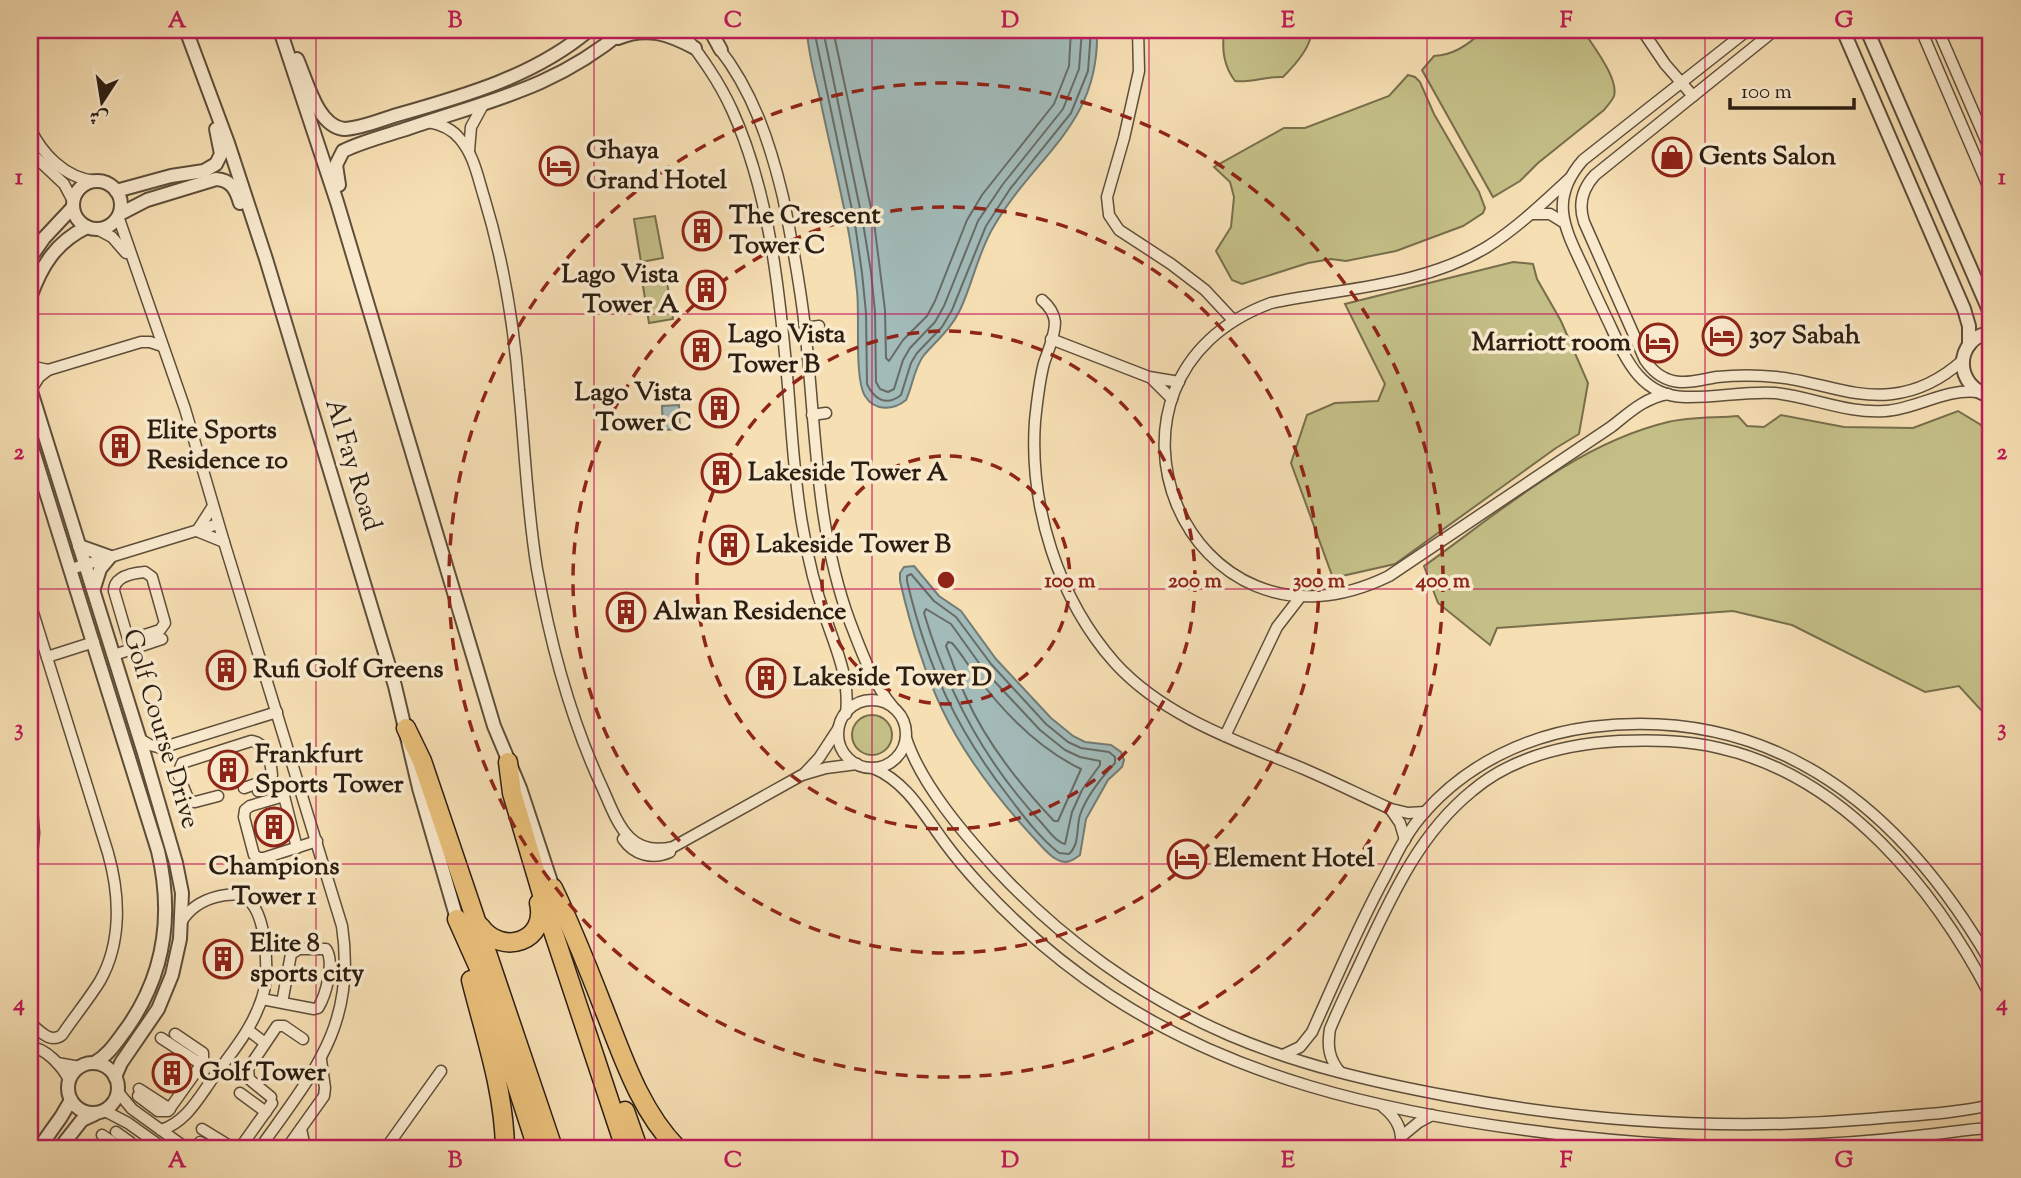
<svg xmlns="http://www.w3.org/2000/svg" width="2021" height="1178" viewBox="0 0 2021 1178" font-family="'Sorts Mill Goudy',Amiri,serif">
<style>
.green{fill:#c4bf87;stroke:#786e4c;stroke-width:2}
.water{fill:#a2bab8;stroke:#727c76;stroke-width:2}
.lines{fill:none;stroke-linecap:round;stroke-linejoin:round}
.shore{stroke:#666c65;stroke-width:2}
.minor-casing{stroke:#5e4e3a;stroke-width:13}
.tertiary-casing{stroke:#5e4e3a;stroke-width:16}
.motorway-casing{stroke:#2b1e12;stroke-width:21}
.minor{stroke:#f9eace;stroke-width:10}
.tertiary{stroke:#f9eace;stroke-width:12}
.motorway{stroke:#ebc07a;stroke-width:18}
.grid{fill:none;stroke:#c2185b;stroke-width:2;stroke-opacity:0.55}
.ring{fill:none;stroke:#8f2418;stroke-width:3.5;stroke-dasharray:12 9}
.labels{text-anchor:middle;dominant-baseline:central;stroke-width:7;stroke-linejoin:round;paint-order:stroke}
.poi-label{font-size:26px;font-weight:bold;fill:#2b1e12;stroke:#f9eace;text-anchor:start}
.street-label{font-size:26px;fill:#2b1e12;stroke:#f9eace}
.centre{fill:#8f2418;stroke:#f9eace;stroke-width:3.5}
.ring-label{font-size:21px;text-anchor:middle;font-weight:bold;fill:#8f2418;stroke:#f9eace;stroke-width:7;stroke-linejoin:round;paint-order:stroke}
.neatline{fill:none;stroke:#c2185b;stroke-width:2.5}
.grid-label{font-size:23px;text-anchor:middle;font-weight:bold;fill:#c2185b}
</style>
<rect width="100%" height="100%" fill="#f6dfb3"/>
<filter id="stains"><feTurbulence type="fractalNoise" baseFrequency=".00286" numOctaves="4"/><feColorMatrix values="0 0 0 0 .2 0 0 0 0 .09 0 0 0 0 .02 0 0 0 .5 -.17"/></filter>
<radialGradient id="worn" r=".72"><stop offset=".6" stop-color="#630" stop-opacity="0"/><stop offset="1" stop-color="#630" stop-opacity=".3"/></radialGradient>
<g class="green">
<path d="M1224 30H1311C1313 45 1294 66 1283 77 1265 76 1252 83 1235 81 1223 65 1222 49 1224 30Z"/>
<path d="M1483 30H1583C1592 45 1619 78 1614 96 1612 101 1608 105 1604 110L1538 163 1520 181 1493 197 1422 70 1434 56C1454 55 1470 44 1483 30Z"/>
<polygon points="1408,75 1415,77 1420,82 1434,114 1479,192 1485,208 1483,213 1463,226 1396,251 1346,261 1331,259 1308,263 1242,284 1232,280 1216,251 1231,227 1234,197 1230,182 1214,167 1284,128 1305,128 1389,96"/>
<polygon points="655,216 663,258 641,262 634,219"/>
<polygon points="1513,262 1533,264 1537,279 1561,321 1588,383 1579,434 1556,448 1395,564 1333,578 1291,463 1307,415 1335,403 1378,401 1385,384 1345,304"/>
<polygon points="666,276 673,319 649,323 642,280"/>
<path d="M1958 411 1981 425 1991 447V721L1959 686 1925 692 1792 625 1733 611 1497 628 1490 645 1438 603 1424 566C1500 512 1576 444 1668 422 1690 417 1715 418 1738 416L1747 426 1764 427 1781 415 1844 427 1913 428Z"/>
<circle cx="872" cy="735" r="20"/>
</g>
<g class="water">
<path d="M807 30H1097C1100 125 1036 154 994 226 978 252 973 283 960 310 951 329 937 340 924 355 914 368 913 385 906 400 894 410 875 412 865 396 854 378 860 316 857 291 851 229 835 169 822 108 817 83 808 56 807 30Z"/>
<polygon points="679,405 680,429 663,430 662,406"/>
<path d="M914 566 939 596 961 611 996 659 1051 718 1073 736 1085 742 1111 745 1121 752 1124 760 1122 767 1108 780 1086 819 1080 855C1072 861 1065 865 1056 859 1047 854 1040 844 1033 837 998 799 964 755 942 709 923 669 910 624 900 581V573L904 567Z"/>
</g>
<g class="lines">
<g class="shore">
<path d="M814 30 855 224 862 273 866 313 867 384C874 399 886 407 901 395L911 363 917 353 942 327 952 310 986 226 1010 189 1071 113 1088 71 1091 30"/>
<polyline points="823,30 863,223 871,272 875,312 876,382 880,389 888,392 894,389 903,360 910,348 935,322 944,306 978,221 1003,184 1063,109 1079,69 1082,30"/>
<polyline points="833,30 874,222 885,310 886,358 889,361 903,340 927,316 935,301 967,220 982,195 1054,104 1069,66 1071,30"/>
<path d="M911 574 934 601 956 617 991 664 1046 724 1068 742 1081 748 1109 752 1115 757V763C1101 778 1087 795 1080 815 1076 828 1080 844 1069 854L1059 853C1040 838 1024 817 1009 797 956 729 927 666 907 581V576Z"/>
<path d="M926 609 951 624 984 670 1040 730 1065 750 1080 757 1100 761V765L1082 790 1072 812 1065 844C1055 842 1046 827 1038 819 983 759 947 691 924 613Z"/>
<path d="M948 642 952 643C961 653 967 664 975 674 1003 712 1039 749 1081 769L1058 821H1054C1020 785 986 742 966 697 958 680 953 663 946 646Z"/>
</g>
<defs>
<g id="minor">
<path d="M681 30C700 55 719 81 732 110 770 193 780 296 788 386 792 433 794 481 803 529 808 558 815 588 825 616 836 649 850 678 846 714"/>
<polyline points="1138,30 1139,71 1124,138 1107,197 1109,215 1119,230 1171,264 1205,290 1233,320"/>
<polyline points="1642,30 1665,64 1693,96"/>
<path d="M1748 30 1583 160C1549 199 1564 227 1583 267 1592 287 1601 306 1610 325 1626 360 1641 396 1685 397 1715 398 1745 391 1775 393 1812 397 1848 414 1885 411 1917 409 1945 388 1978 392"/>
<path d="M1775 30 1595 175C1582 189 1578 204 1584 222L1645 360C1653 372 1665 381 1680 382 1692 383 1705 379 1717 377 1737 375 1756 375 1776 377 1814 380 1853 399 1892 394 1919 391 1943 378 1963 360"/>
<polyline points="1921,30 1991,193"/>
<polyline points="1938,30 1991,152"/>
<path d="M718 47C753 91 770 143 783 197 792 241 800 284 805 328 816 428 815 527 850 622 862 653 872 682 893 707"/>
<path d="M428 122C441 124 452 129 460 139 474 155 478 178 484 197 503 259 514 325 519 390 525 450 527 509 537 569 550 642 570 718 602 787 617 820 627 858 673 847L802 775 826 768 857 764"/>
<path d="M30 128C42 154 65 178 95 181"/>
<polyline points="469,151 471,127 483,105"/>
<polyline points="30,152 64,184 73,201"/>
<path d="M1569 179C1543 203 1517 228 1487 247 1423 286 1343 288 1271 303 1066 378 1186 676 1389 576L1611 427C1629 413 1644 398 1668 394"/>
<polyline points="1531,214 1550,214 1563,222"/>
<path d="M118 216 185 409 224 542 342 926C357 1025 313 1073 260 1148"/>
<polyline points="97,229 112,237 126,253"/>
<path d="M1042 300C1049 306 1054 313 1055 322 1055 336 1048 351 1044 363 1039 382 1037 402 1035 421 1029 506 1058 599 1115 663 1164 717 1239 742 1304 769 1334 782 1362 796 1391 809L1408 813 1425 812"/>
<polyline points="805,328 819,326"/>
<polyline points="1051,339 1149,377 1179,382"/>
<polyline points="30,366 48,370"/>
<polyline points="1152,379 1172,399"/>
<polyline points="31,390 39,377 48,370 141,342 150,342 162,346"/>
<polyline points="812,415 826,413"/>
<polyline points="213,506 197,531 224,542"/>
<polyline points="71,569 218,524"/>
<path d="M30 603 108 853C120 895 122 942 100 981 89 999 74 1017 62 1035 50 1044 40 1031 30 1023"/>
<path d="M129 640 160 630 165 623 152 577 145 572C133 573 114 576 114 591L131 649"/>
<polyline points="114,655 162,639"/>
<polyline points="47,657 94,642"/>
<circle cx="872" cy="734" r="34"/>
<polyline points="1225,736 1277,627 1301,596"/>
<path d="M906 738C921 784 963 833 996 869 1061 939 1141 997 1229 1035 1299 1065 1373 1082 1448 1096 1587 1122 1728 1131 1869 1119 1910 1115 1952 1114 1991 1105"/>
<polyline points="140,739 150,745 161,748 277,712"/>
<path d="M873 768C907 782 924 815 945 843 956 858 968 872 981 886 1019 927 1062 964 1109 995 1233 1077 1380 1111 1526 1130 1606 1141 1687 1148 1768 1146 1817 1145 1868 1142 1917 1136 1942 1134 1966 1129 1991 1128"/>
<polyline points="805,773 819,758 838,729"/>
<polyline points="30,786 34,833 30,876"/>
<polyline points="282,788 297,848"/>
<polyline points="258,791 278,785 282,788"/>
<path d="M218 796 195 802 189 801 178 774 182 763 251 741C266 742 271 762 272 775L267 780 244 788"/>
<polyline points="284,796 250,806 245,810 244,817 254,855 259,858 264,858 317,841"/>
<polyline points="1391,810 1400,823 1405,840"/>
<path d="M623 839C634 855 652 860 670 852"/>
<path d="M262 999 314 1009 318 1008C326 995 335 962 326 949H299L291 954 282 1003"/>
<polyline points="248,1030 265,1043"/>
<polyline points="161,1038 201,1064"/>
<path d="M30 1047C46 1048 62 1066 69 1080"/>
<path d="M1283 1055 1300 1047 1312 1032C1336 979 1358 926 1386 875 1397 853 1408 830 1425 812 1467 764 1528 735 1591 727 1776 704 1903 811 1991 963"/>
<polyline points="57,1063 80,1067"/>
<path d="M1340 1072C1329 1059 1327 1046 1330 1029 1340 1005 1352 981 1363 957 1391 897 1419 834 1472 791 1512 757 1567 744 1619 741 1653 740 1686 740 1719 748 1844 776 1935 889 1991 997"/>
<polyline points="139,1089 170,1109"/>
<polyline points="118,1092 132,1109 186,1148"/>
<polyline points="240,1093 266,1112"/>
<polyline points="138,1096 158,1111 168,1111 203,1062 203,1053 175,1034"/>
<polyline points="271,1097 249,1079 248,1069 277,1026 284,1026 303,1039"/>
<path d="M1383 1107C1397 1118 1404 1131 1400 1148"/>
<polyline points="105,1111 128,1123 163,1148"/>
<polyline points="202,1129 233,1148"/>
<polyline points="301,1129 305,1147"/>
<path d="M161 1130C186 1122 198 1099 213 1078 233 1051 256 1024 264 991 269 968 267 906 242 896 234 893 224 895 216 897 201 901 190 908 182 921"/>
<polyline points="116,1132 130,1142 134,1148"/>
<polyline points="102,1135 121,1148"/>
<polyline points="1402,1136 1419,1122 1432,1115"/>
<polyline points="200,1142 209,1148"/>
<polyline points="240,1148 272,1103"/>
<polyline points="287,1148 324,1096 325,1088 321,1060"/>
<polyline points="386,1148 441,1071"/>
</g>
<g id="tertiary">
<polyline points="186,30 228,143 266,259 395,686 419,788 457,919"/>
<polyline points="280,30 337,202 494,726 520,788 553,888"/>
<polyline points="710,30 721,50"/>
<polyline points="1843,30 1964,309 1969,326 1969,345"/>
<polyline points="1867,30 1991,315"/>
<path d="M618 38C647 26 669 34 695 48"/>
<path d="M297 59C307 81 317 126 344 129 362 128 380 120 397 115 464 96 535 76 589 30"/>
<circle cx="97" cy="205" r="24"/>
<path d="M339 185 336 165 343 151C363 141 388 135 409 128 491 100 555 88 624 30"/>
<polyline points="116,191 171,176 204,171 216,164 221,154 216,129"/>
<path d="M120 214 147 200 216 179C231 180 236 189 240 203"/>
<polyline points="30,258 44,238 73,207"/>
<path d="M30 298C41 266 56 242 87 227"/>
<path d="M1991 332C1953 339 1954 388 1991 396"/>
<polyline points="30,388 144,753 176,863 182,893 180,939 172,975 158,1009 121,1063 115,1077"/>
<path d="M30 441 158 851C173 914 165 974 127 1028 117 1041 109 1055 94 1063"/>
<polyline points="79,546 110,557 100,569 94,588"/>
<circle cx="93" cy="1088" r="25"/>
<polyline points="39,1148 61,1117 71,1100"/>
<polyline points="60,1148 82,1120 95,1114"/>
</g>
<g id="motorway">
<polyline points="406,728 422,761 553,1148"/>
<polyline points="508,762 512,793 552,928 625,1148"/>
<path d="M553 888C574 931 591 976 609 1022 626 1066 643 1113 677 1148"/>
<polyline points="457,919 478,966 537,1148"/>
<path d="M480 926C502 957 548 941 539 903"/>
<path d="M471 980C485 1036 504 1090 505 1148"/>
<polyline points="625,1111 638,1148"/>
</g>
</defs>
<use href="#minor" class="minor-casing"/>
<use href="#tertiary" class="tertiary-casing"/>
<use href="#motorway" class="motorway-casing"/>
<use href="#minor" class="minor"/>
<use href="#tertiary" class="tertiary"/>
<use href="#motorway" class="motorway"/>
</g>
<path class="grid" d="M316 30V1148M594 30V1148M872 30V1148M1149 30V1148M1427 30V1148M1705 30V1148M30 314H1991M30 589H1991M30 864H1991"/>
<g class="ring">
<circle cx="946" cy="580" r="124"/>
<circle cx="946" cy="580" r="249"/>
<circle cx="946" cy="580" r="373"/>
<circle cx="946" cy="580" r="497"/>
</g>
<defs>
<symbol id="shop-ring" viewBox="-11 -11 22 22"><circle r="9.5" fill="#f9eace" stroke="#8f2418" stroke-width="1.5"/><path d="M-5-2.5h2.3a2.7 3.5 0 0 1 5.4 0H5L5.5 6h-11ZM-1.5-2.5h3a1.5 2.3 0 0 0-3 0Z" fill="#8f2418"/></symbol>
<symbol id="hotel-ring" viewBox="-11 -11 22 22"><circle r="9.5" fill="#f9eace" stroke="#8f2418" stroke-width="1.5"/><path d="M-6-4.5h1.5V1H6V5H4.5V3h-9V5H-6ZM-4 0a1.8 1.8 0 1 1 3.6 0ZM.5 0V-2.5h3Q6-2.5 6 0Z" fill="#8f2418"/></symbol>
<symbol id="building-ring" viewBox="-11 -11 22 22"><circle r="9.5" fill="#f9eace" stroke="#8f2418" stroke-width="1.5"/><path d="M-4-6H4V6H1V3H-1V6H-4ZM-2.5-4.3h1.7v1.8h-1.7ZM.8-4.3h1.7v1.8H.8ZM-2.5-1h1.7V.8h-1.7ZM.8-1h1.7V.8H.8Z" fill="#8f2418"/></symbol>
</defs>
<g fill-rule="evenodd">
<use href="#shop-ring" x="1650" y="135" width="44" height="44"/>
<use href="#hotel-ring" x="537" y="144" width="44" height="44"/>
<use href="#building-ring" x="680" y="209" width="44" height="44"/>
<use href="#building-ring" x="684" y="268" width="44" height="44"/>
<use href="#hotel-ring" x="1700" y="314" width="44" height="44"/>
<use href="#hotel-ring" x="1636" y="321" width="44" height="44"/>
<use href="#building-ring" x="679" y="328" width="44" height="44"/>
<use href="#building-ring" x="697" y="386" width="44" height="44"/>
<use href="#building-ring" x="98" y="424" width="44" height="44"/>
<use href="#building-ring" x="699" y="451" width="44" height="44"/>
<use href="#building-ring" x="707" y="523" width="44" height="44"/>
<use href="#building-ring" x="604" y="590" width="44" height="44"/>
<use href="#building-ring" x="204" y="648" width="44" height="44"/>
<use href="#building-ring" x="744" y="656" width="44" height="44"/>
<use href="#building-ring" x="206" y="748" width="44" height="44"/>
<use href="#building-ring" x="252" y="805" width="44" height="44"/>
<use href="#hotel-ring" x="1165" y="837" width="44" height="44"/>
<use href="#building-ring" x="201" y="937" width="44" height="44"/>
<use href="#building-ring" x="150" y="1051" width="44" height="44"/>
</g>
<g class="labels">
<g class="poi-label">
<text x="586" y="151">Ghaya<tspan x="586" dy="30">Grand Hotel</tspan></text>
<text x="1699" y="157">Gents Salon</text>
<text x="729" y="216">The Crescent<tspan x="729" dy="30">Tower C</tspan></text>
<text x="679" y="275" text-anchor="end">Lago Vista<tspan x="679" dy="30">Tower A</tspan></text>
<text x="728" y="335">Lago Vista<tspan x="728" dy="30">Tower B</tspan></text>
<text x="1749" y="336">307 Sabah</text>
<text x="1631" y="343" text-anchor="end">Marriott room</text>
<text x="692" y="393" text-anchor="end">Lago Vista<tspan x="692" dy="30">Tower C</tspan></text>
<text x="147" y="431">Elite Sports<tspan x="147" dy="30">Residence 10</tspan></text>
<text x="748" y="473">Lakeside Tower A</text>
<text x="756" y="545">Lakeside Tower B</text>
<text x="653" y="612">Alwan Residence</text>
<text x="253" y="670">Rufi Golf Greens</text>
<text x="793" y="678">Lakeside Tower D</text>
<text x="255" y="755">Frankfurt<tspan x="255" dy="30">Sports Tower</tspan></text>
<text x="1214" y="859">Element Hotel</text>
<text x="274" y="867" text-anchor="middle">Champions<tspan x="274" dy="30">Tower 1</tspan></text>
<text x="250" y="944">Elite 8<tspan x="250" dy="30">sports city</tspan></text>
<text x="199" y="1073">Golf Tower</text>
</g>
<g class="street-label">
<text transform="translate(352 465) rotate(73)">Al Fay Road</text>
<text transform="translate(160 729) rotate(73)">Golf Course Drive</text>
</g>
</g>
<circle cx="946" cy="580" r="10" class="centre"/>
<g class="ring-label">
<text x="1070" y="587">100 m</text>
<text x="1195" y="587">200 m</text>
<text x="1319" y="587">300 m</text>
<text x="1443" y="587">400 m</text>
</g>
<rect width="2021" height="1178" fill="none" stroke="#f6dfb3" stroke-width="77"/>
<g transform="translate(102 102) rotate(192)" stroke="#f9eace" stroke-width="5" paint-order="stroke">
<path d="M0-5L12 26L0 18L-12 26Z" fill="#2b1e12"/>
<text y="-10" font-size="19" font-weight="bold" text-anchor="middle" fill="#2b1e12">ش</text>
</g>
<path d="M1730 98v10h124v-10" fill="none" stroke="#2b1e12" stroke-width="3.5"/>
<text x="1741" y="98" font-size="21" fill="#2b1e12" stroke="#f9eace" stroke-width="5" paint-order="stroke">100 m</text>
<rect x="38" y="38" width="1944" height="1102" class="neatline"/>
<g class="grid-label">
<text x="177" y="27">A</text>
<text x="455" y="27">B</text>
<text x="733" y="27">C</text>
<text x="1010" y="27">D</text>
<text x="1288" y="27">E</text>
<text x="1566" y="27">F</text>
<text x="1844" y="27">G</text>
<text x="19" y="184">1</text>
<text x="2002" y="184">1</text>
<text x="19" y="459">2</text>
<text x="2002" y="459">2</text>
<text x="19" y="735">3</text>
<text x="2002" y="735">3</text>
<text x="19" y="1010">4</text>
<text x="2002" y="1010">4</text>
<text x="177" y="1167">A</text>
<text x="455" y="1167">B</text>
<text x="733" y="1167">C</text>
<text x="1010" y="1167">D</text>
<text x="1288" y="1167">E</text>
<text x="1566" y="1167">F</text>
<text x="1844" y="1167">G</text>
</g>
<rect width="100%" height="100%" filter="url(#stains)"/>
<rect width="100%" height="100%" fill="url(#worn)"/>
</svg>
